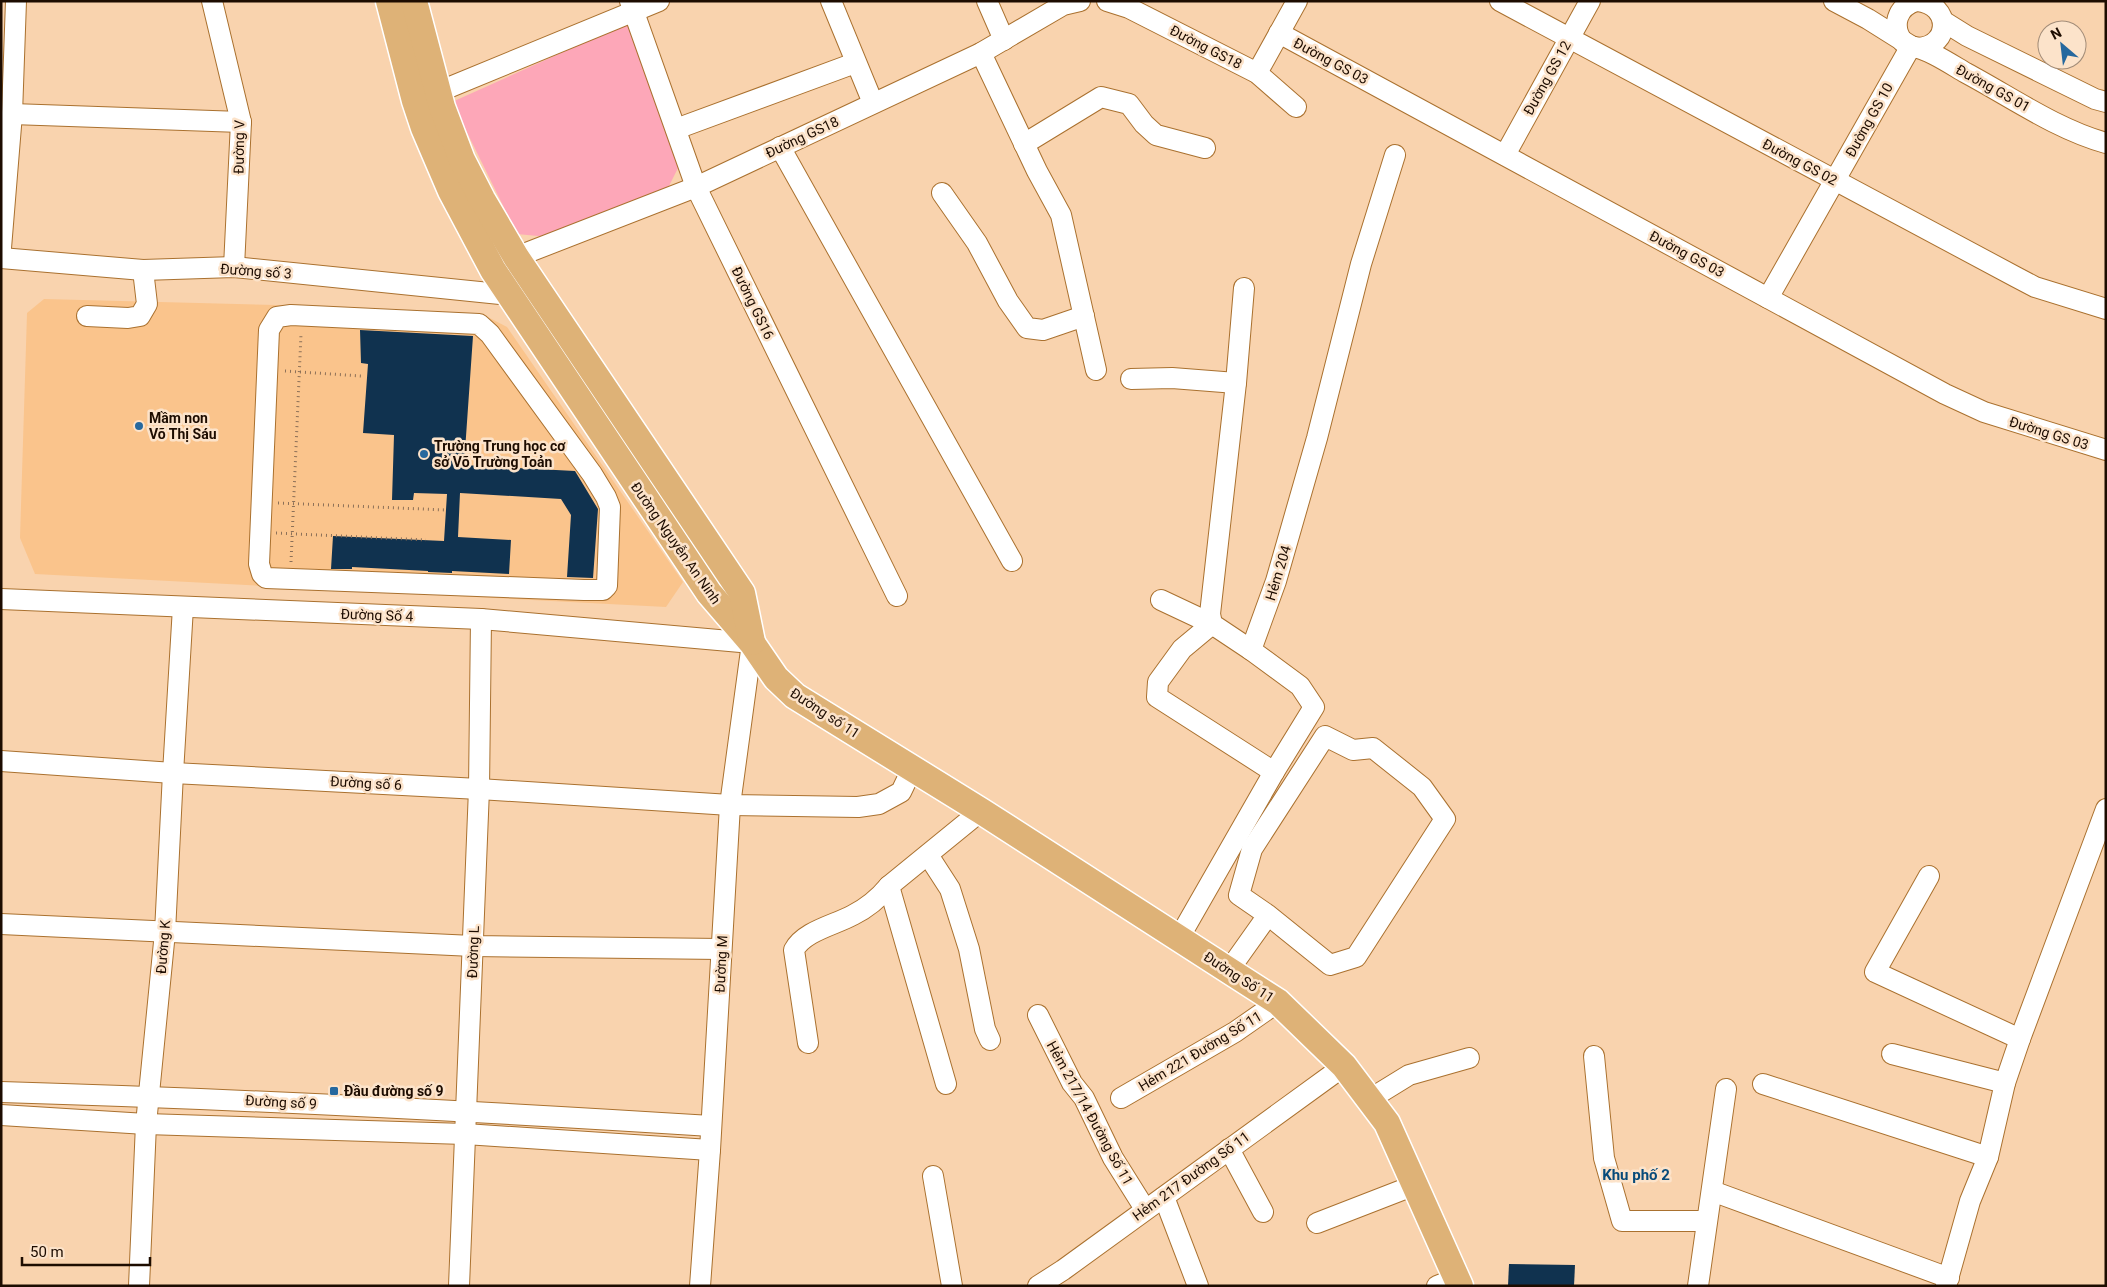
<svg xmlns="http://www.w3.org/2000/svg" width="2107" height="1287" viewBox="0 0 2107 1287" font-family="Roboto,sans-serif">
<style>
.built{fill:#fac48c}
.green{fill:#fda7b8}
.building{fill:#10324f}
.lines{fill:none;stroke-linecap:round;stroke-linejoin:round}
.minor-casing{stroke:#aa712f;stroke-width:22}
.major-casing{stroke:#fff;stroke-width:29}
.path{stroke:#8b6f57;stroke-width:3;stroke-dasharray:1 4;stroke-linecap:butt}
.minor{stroke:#fff;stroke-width:20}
.major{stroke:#deb277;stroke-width:26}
.poi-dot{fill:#26689e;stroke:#fce3ca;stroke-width:2}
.labels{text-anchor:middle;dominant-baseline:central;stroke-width:5;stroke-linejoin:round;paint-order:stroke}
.street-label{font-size:14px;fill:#1d0c00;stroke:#fce3ca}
.poi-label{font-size:14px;font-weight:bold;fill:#1d0c00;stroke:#fce3ca;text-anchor:start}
.neighbourhood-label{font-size:15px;font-weight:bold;fill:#084b7a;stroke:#fce3ca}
</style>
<rect width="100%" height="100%" fill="#f9d3ae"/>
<polygon class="built" points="44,299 276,305 484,315 507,327 683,582 666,607 35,574 20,538 27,313"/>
<polygon class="green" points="628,23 681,162 666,192 548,237 517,234 452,102"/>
<g class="building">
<polygon points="360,330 473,336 464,465 575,471 598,509 593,578 567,577 571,515 561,499 460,493 458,537 511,540 509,574 452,571 452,573 428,572 428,571 352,567 352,569 331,569 333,536 444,541 447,494 414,493 413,500 392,500 394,435 363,433 368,364 361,363"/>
<polygon points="1509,1264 1575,1265 1574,1286 1508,1286"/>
</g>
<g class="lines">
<defs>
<g id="minor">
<polyline points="212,1 241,122 234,267"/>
<polyline points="630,1 696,187 897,596"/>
<polyline points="831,1 873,103"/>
<polyline points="987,1 1004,40"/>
<polyline points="1107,1 1129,8 1257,73 1296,107"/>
<polyline points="1500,1 2016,277 2035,287 2106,309"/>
<path d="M1834 1 1868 19 1911 46C1930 50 1949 63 1966 73 2011 97 2056 129 2106 143"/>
<path d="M1918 1C1951 5 1951 45 1919 48"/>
<polyline points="1943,21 1967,36 2095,99 2106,102"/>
<polyline points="1279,33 1945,394 1984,412 2106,450"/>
<path d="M1903 42C1891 26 1897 7 1916 1"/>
<polyline points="981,53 1037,171 1061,215 1096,370"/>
<polyline points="1257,73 1297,1"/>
<polyline points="438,92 659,1"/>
<polyline points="12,114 241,122"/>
<polyline points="676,129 855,63"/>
<polyline points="1024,144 1101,97 1129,104 1144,124 1156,135 1205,148"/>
<polyline points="780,147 1012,561"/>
<polyline points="1505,155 1590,1"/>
<polyline points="942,193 977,243 1008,301 1027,328 1043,330 1084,316"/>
<polyline points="1,248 12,114 16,1"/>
<polyline points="516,257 696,187 981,53 1063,5 1080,1"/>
<polyline points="1,258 143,270 234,267 510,295"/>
<polyline points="1244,288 1236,383 1210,614 1212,624 1251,650"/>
<polyline points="1768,298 1911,46"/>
<polygon points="291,315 479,324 490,334 592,474 606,497 610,507 607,586 603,590 584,590 266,578 262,574 259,564 269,330 277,317"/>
<polyline points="87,316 128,318 140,316 147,304 143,270"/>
<polyline points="1131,379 1172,378 1236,383"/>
<polyline points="1,599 481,619 752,643 730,805 710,1150 700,1286"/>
<polyline points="1161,600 1212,624 1182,649 1158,682 1157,697 1274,772"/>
<polyline points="1,761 173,773 479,789 730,805 858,807 879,804 901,792 913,767"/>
<polyline points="928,855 950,889 969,949 985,1029 990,1040"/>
<polyline points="1929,876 1875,972 2020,1039 2005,1083 1988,1157 1970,1201 1946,1286"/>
<polyline points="1,924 473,946 721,949"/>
<polyline points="1179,938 1274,772 1314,707 1300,686 1251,650 1276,581 1317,438 1361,264 1395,155"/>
<polyline points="1229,970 1268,915 1239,895 1252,849 1325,736 1353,750 1373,748 1422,787 1445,819 1356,957 1330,965 1268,915"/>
<polyline points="1038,1015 1072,1083 1084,1098 1113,1158 1145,1209"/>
<polyline points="2020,1039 2106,809"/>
<path d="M808 1043 794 950C804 931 835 925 853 915 867 908 879 898 889 886"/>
<polyline points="1892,1054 2005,1083"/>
<polyline points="1594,1056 1604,1158 1622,1221 1706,1221"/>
<polyline points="946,1084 889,886 981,811"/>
<polyline points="1763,1084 1988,1157"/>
<path d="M1 1092C238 1099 475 1111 711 1126"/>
<polyline points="1121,1098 1235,1032 1278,1002"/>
<polyline points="1370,1099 1409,1075 1469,1058"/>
<polyline points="1,1115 146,1124 465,1134 710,1150"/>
<polyline points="1229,1149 1263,1212"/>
<polyline points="933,1176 952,1286"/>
<polyline points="1712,1191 1949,1278"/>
<polyline points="1164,1197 1198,1286"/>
<polyline points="1317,1223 1415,1185"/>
<polyline points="139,1286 146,1124 165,932 173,773 183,607"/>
<polyline points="459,1286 479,789 481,619"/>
<polyline points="1038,1286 1063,1270 1344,1066"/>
<polyline points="1437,1286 1457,1278"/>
<polyline points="1698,1286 1726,1089"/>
</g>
<g id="major">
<polyline points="389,1 415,101 424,128 451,191 493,270 709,593 752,643 776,678 795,696 981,811 1278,1002 1344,1066 1387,1123 1460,1286"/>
<polyline points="414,1 442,107 462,160 482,199 516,257 742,593 752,642"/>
</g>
</defs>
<use href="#minor" class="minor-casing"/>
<use href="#major" class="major-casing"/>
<g class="path">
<polyline points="285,371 361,376"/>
<polyline points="278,503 446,510"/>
<polyline points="276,533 426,540"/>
<polyline points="291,562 301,334"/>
</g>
<use href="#minor" class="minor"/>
<use href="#major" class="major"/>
</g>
<g class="poi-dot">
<circle cx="139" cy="426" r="5"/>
<circle cx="424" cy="454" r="5"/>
<rect x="329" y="1086" width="10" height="10" rx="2.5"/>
</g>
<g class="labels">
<g class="street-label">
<text transform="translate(1206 47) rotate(27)">Đường GS18</text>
<text transform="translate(1331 61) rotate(28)">Đường GS 03</text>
<text transform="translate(1547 78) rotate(-61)">Đường GS 12</text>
<text transform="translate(1993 88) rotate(29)">Đường GS 01</text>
<text transform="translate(1869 120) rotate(-61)">Đường GS 10</text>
<text transform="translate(802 137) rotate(-25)">Đường GS18</text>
<text transform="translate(239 147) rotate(-89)">Đường V</text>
<text transform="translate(1800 162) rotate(28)">Đường GS 02</text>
<text transform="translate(1687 254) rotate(28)">Đường GS 03</text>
<text transform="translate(256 271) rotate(4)">Đường số 3</text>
<text transform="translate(753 303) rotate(64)">Đường GS16</text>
<text transform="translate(2049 433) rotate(17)">Đường GS 03</text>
<text transform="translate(676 543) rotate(55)">Đường Nguyễn An Ninh</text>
<text transform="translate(1278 573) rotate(-73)">Hẻm 204</text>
<text transform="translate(377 615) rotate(2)">Đường Số 4</text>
<text transform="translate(825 713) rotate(33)">Đường số 11</text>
<text transform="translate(366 783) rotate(3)">Đường số 6</text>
<text transform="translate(163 947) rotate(-85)">Đường K</text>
<text transform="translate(473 952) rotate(-88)">Đường L</text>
<text transform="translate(721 964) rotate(-87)">Đường M</text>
<text transform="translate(1239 977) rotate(33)">Đường Số 11</text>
<text transform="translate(1200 1051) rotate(-31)">Hẻm 221 Đường Số 11</text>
<text transform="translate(281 1102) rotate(3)">Đường số 9</text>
<text transform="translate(1090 1113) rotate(61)">Hẻm 217/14 Đường Số 11</text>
<text transform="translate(1191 1176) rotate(-36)">Hẻm 217 Đường Số 11</text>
</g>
<g class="poi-label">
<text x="149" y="418">Mầm non<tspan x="149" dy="16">Võ Thị Sáu</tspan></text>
<text x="434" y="446">Trường Trung học cơ<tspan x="434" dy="16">sở Võ Trường Toản</tspan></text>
<text x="344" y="1091">Đầu đường số 9</text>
</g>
<g class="neighbourhood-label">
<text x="1636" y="1175">Khu phố 2</text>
</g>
</g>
<rect width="2107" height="1287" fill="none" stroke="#1d0c00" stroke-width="5"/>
<g transform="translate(2062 45) rotate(332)"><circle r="24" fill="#fce3ca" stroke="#a38d79"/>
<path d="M0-4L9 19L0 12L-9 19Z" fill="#26689e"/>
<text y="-8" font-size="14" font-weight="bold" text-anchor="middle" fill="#1d0c00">N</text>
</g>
<path d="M22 1257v8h128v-8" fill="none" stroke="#1d0c00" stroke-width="2.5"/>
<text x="30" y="1257" font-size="15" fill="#1d0c00" stroke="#fce3ca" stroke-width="4" paint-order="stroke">50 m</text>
</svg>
